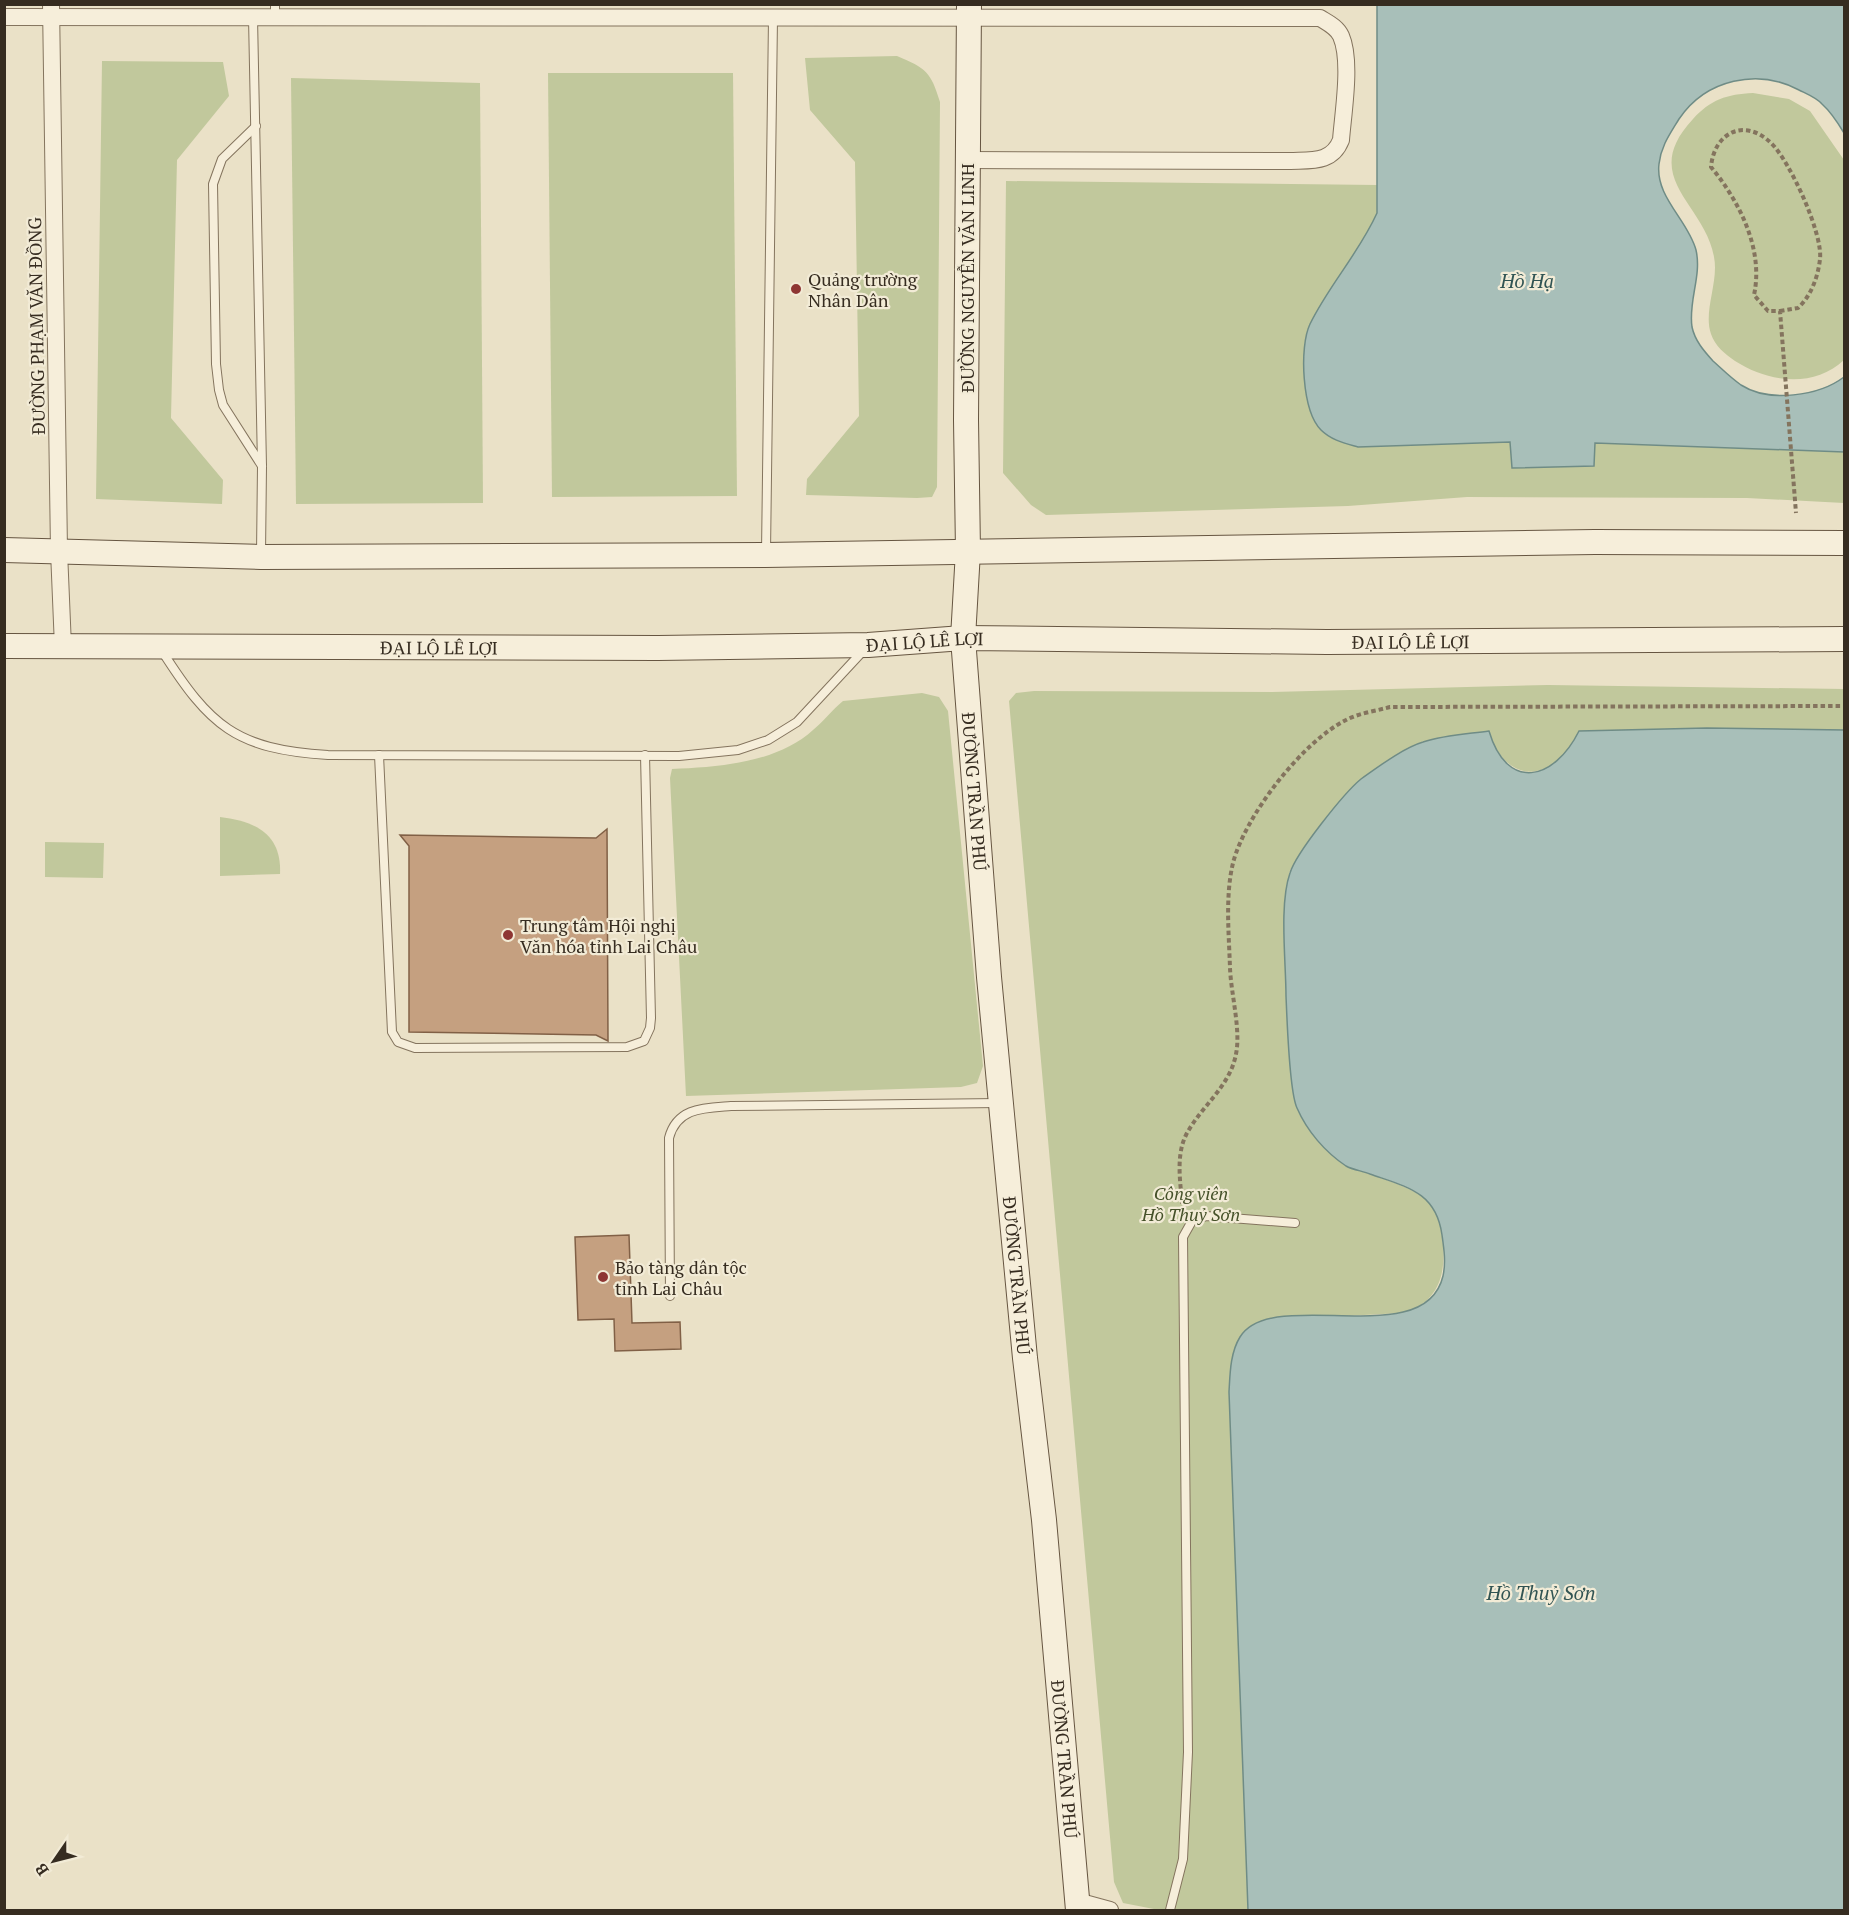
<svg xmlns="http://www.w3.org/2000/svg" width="1849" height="1915" viewBox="0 0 1849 1915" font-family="'PT Serif',serif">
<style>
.green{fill:#c1c89c}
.water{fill:#a8bfb9;stroke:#6f8c86;stroke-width:1.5}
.building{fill:#c5a080;stroke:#816046;stroke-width:1.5}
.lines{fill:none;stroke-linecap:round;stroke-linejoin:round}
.lane-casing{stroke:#84745e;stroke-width:10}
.street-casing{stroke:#84745e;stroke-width:18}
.secondary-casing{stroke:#665541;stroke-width:26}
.path{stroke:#84745e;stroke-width:4;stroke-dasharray:4.5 3;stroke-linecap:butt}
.lane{stroke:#f6eeda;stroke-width:8}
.street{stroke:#f6eeda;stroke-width:16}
.secondary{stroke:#f6eeda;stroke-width:24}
.poi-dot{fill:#8e3633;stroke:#f2ebd6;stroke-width:2}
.labels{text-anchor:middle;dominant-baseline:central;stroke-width:4.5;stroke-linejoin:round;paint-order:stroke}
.street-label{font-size:18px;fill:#362c20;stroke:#f2ebd6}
.poi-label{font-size:18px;fill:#362c20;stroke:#f2ebd6;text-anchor:start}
.park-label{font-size:18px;font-style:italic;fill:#455129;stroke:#f2ebd6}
.water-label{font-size:20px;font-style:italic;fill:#315453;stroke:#f2ebd6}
</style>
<rect width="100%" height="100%" fill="#eae1c7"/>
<g class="green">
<path d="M897 56C926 68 931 72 940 102L937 487 932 497 917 498 806 495 807 479 859 416 855 162 810 110 805 58Z"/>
<polygon points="102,61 223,62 229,96 177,160 171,418 223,480 222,504 96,499"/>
<polygon points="548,73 733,73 737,496 552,497"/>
<polygon points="291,78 480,83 483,503 296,504"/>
<path d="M1753 93 1789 99 1810 111 1844 160V360C1813 389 1768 382 1735 361 1725 354 1715 346 1711 334 1703 311 1719 282 1714 257 1705 203 1638 178 1693 119 1710 100 1727 94 1753 93Z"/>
<polygon points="1006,181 1377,185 1377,213 1363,242 1339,276 1309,326 1358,447 1510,442 1512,467 1594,443 1844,452 1844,503 1747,498 1467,497 1348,506 1046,515 1031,505 1003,473"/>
<path d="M1548 685 1844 689V730L1715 729 1571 746C1541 786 1504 778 1488 731L1421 742 1360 781 1307 845 1290 870 1285 903 1287 1013 1372 1174C1392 1183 1418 1189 1433 1206 1441 1214 1441 1225 1442 1236 1447 1270 1441 1302 1403 1313L1266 1320 1241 1335 1233 1356 1229 1392 1248 1910H1159L1123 1903 1114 1882 1009 701 1016 693 1034 691 1272 692Z"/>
<path d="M922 693 939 697 948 711 983 1066 977 1083 961 1087 686 1096 670 778 672 769C718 767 777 763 813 730 824 721 832 710 843 701Z"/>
<path d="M220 817C255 821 282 834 280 874L220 876Z"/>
<polygon points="45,842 104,843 103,878 45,877"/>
</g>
<g class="water">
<path d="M1377 5H1844V133C1838 123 1831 112 1822 104 1817 98 1807 94 1799 90 1758 68 1706 79 1679 119 1670 134 1661 146 1659 164 1655 197 1688 220 1696 250 1702 276 1688 301 1692 327 1695 341 1704 351 1713 361 1722 369 1731 378 1741 385 1769 403 1819 396 1844 377V452L1595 443 1594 466 1512 468 1510 442 1358 447C1344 443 1331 440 1321 430 1302 411 1299 347 1310 324 1329 285 1359 253 1377 213Z"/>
<path d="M1707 728 1844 730V1910H1248L1229 1392C1230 1375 1230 1353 1240 1337 1272 1285 1425 1353 1443 1276 1446 1262 1444 1249 1442 1235 1436 1192 1407 1187 1370 1174 1363 1171 1353 1170 1346 1166 1325 1152 1307 1131 1297 1108 1289 1091 1287 1017 1286 996 1286 962 1279 904 1290 873 1296 853 1344 793 1361 779 1378 767 1403 748 1423 742 1444 735 1467 734 1489 731 1507 792 1554 781 1579 731Z"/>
</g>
<g class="building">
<polygon points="607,829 608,1041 596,1035 409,1032 409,846 400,835 596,838"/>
<polygon points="629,1235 632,1323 680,1322 681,1349 615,1351 614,1319 578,1320 575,1237"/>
</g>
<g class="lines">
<defs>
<g id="lane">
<polyline points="253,17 262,466 261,554"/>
<polyline points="275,17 275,4"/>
<polyline points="256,126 222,159 213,184 216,364 219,390 223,405 262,466"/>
<polyline points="766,552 773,18"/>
<path d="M162 651C210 726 235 749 328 755L679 756 738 750 768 740 797 722 863 651"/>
<polyline points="379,755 392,1032 398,1042 415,1048 627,1047 644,1041 650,1028 651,1018 645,755"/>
<path d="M670 1296 669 1138C677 1107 705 1108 731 1106L999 1103"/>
<polyline points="1170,1910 1183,1859 1188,1752 1183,1237 1192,1221 1206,1216 1295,1223"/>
</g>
<g id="street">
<polyline points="51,4 59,551 63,647"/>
<path d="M4 17 1320 18C1328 23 1337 27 1341 36 1352 61 1343 113 1341 140 1332 163 1312 160 1290 161L967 160"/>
<polyline points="1077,1901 1110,1910"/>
</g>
<g id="secondary">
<path id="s1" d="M969 4 966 420 968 551 963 638 989 977 1025 1358 1044 1520 1078 1910"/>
<polyline points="4,550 261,557 765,555 1595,542 1844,543"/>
<path id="s2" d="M4 646 658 648 868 645 963 638 1327 642 1844 639"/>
</g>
</defs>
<use href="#lane" class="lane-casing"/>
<use href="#street" class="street-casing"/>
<use href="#secondary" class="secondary-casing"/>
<g class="path">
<path d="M1780 311 1798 308C1811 296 1818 277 1820 259 1823 234 1790 161 1771 143 1744 117 1714 133 1711 167 1739 201 1764 249 1754 295L1768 311H1780L1796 513"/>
<path d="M1183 1211C1181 1187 1175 1157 1186 1135 1201 1106 1230 1087 1236 1054 1241 1030 1231 994 1230 968 1229 935 1225 896 1233 863 1245 816 1302 742 1346 720 1359 713 1376 711 1390 707L1844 706"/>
</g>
<use href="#lane" class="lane"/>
<use href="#street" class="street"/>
<use href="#secondary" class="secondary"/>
</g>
<g class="poi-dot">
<circle cx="796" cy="289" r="6"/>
<circle cx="508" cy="935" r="6"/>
<circle cx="603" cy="1277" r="6"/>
</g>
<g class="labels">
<g class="street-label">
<text transform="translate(967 278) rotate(-90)">ĐƯỜNG NGUYỄN VĂN LINH</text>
<text transform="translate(36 326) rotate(-91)">ĐƯỜNG PHẠM VĂN ĐỒNG</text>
<text stroke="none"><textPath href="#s2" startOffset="1407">ĐẠI LỘ LÊ LỢI</textPath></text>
<text stroke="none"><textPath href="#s2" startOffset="921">ĐẠI LỘ LÊ LỢI</textPath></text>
<text stroke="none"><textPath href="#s2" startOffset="435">ĐẠI LỘ LÊ LỢI</textPath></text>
<text stroke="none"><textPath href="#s1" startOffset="788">ĐƯỜNG TRẦN PHÚ</textPath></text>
<text stroke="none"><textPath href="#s1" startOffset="1274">ĐƯỜNG TRẦN PHÚ</textPath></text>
<text stroke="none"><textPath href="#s1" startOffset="1760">ĐƯỜNG TRẦN PHÚ</textPath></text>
</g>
<g class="poi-label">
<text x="808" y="279">Quảng trường<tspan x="808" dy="21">Nhân Dân</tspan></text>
<text x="520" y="925">Trung tâm Hội nghị<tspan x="520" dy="21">Văn hóa tỉnh Lai Châu</tspan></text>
<text x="615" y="1267">Bảo tàng dân tộc<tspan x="615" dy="21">tỉnh Lai Châu</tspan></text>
</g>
<g class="park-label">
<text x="1191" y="1193">Công viên<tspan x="1191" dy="21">Hồ Thuỷ Sơn</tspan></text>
</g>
<g class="water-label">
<text x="1527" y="280">Hồ Hạ</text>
<text x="1541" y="1592">Hồ Thuỷ Sơn</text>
</g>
</g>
<rect width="1849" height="1915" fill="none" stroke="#362c20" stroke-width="12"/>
<g transform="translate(54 1861) rotate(235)" stroke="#f2ebd6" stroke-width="4.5" paint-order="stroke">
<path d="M0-4.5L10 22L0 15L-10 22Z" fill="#362c20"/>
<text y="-9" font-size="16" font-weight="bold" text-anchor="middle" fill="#362c20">B</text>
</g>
</svg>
